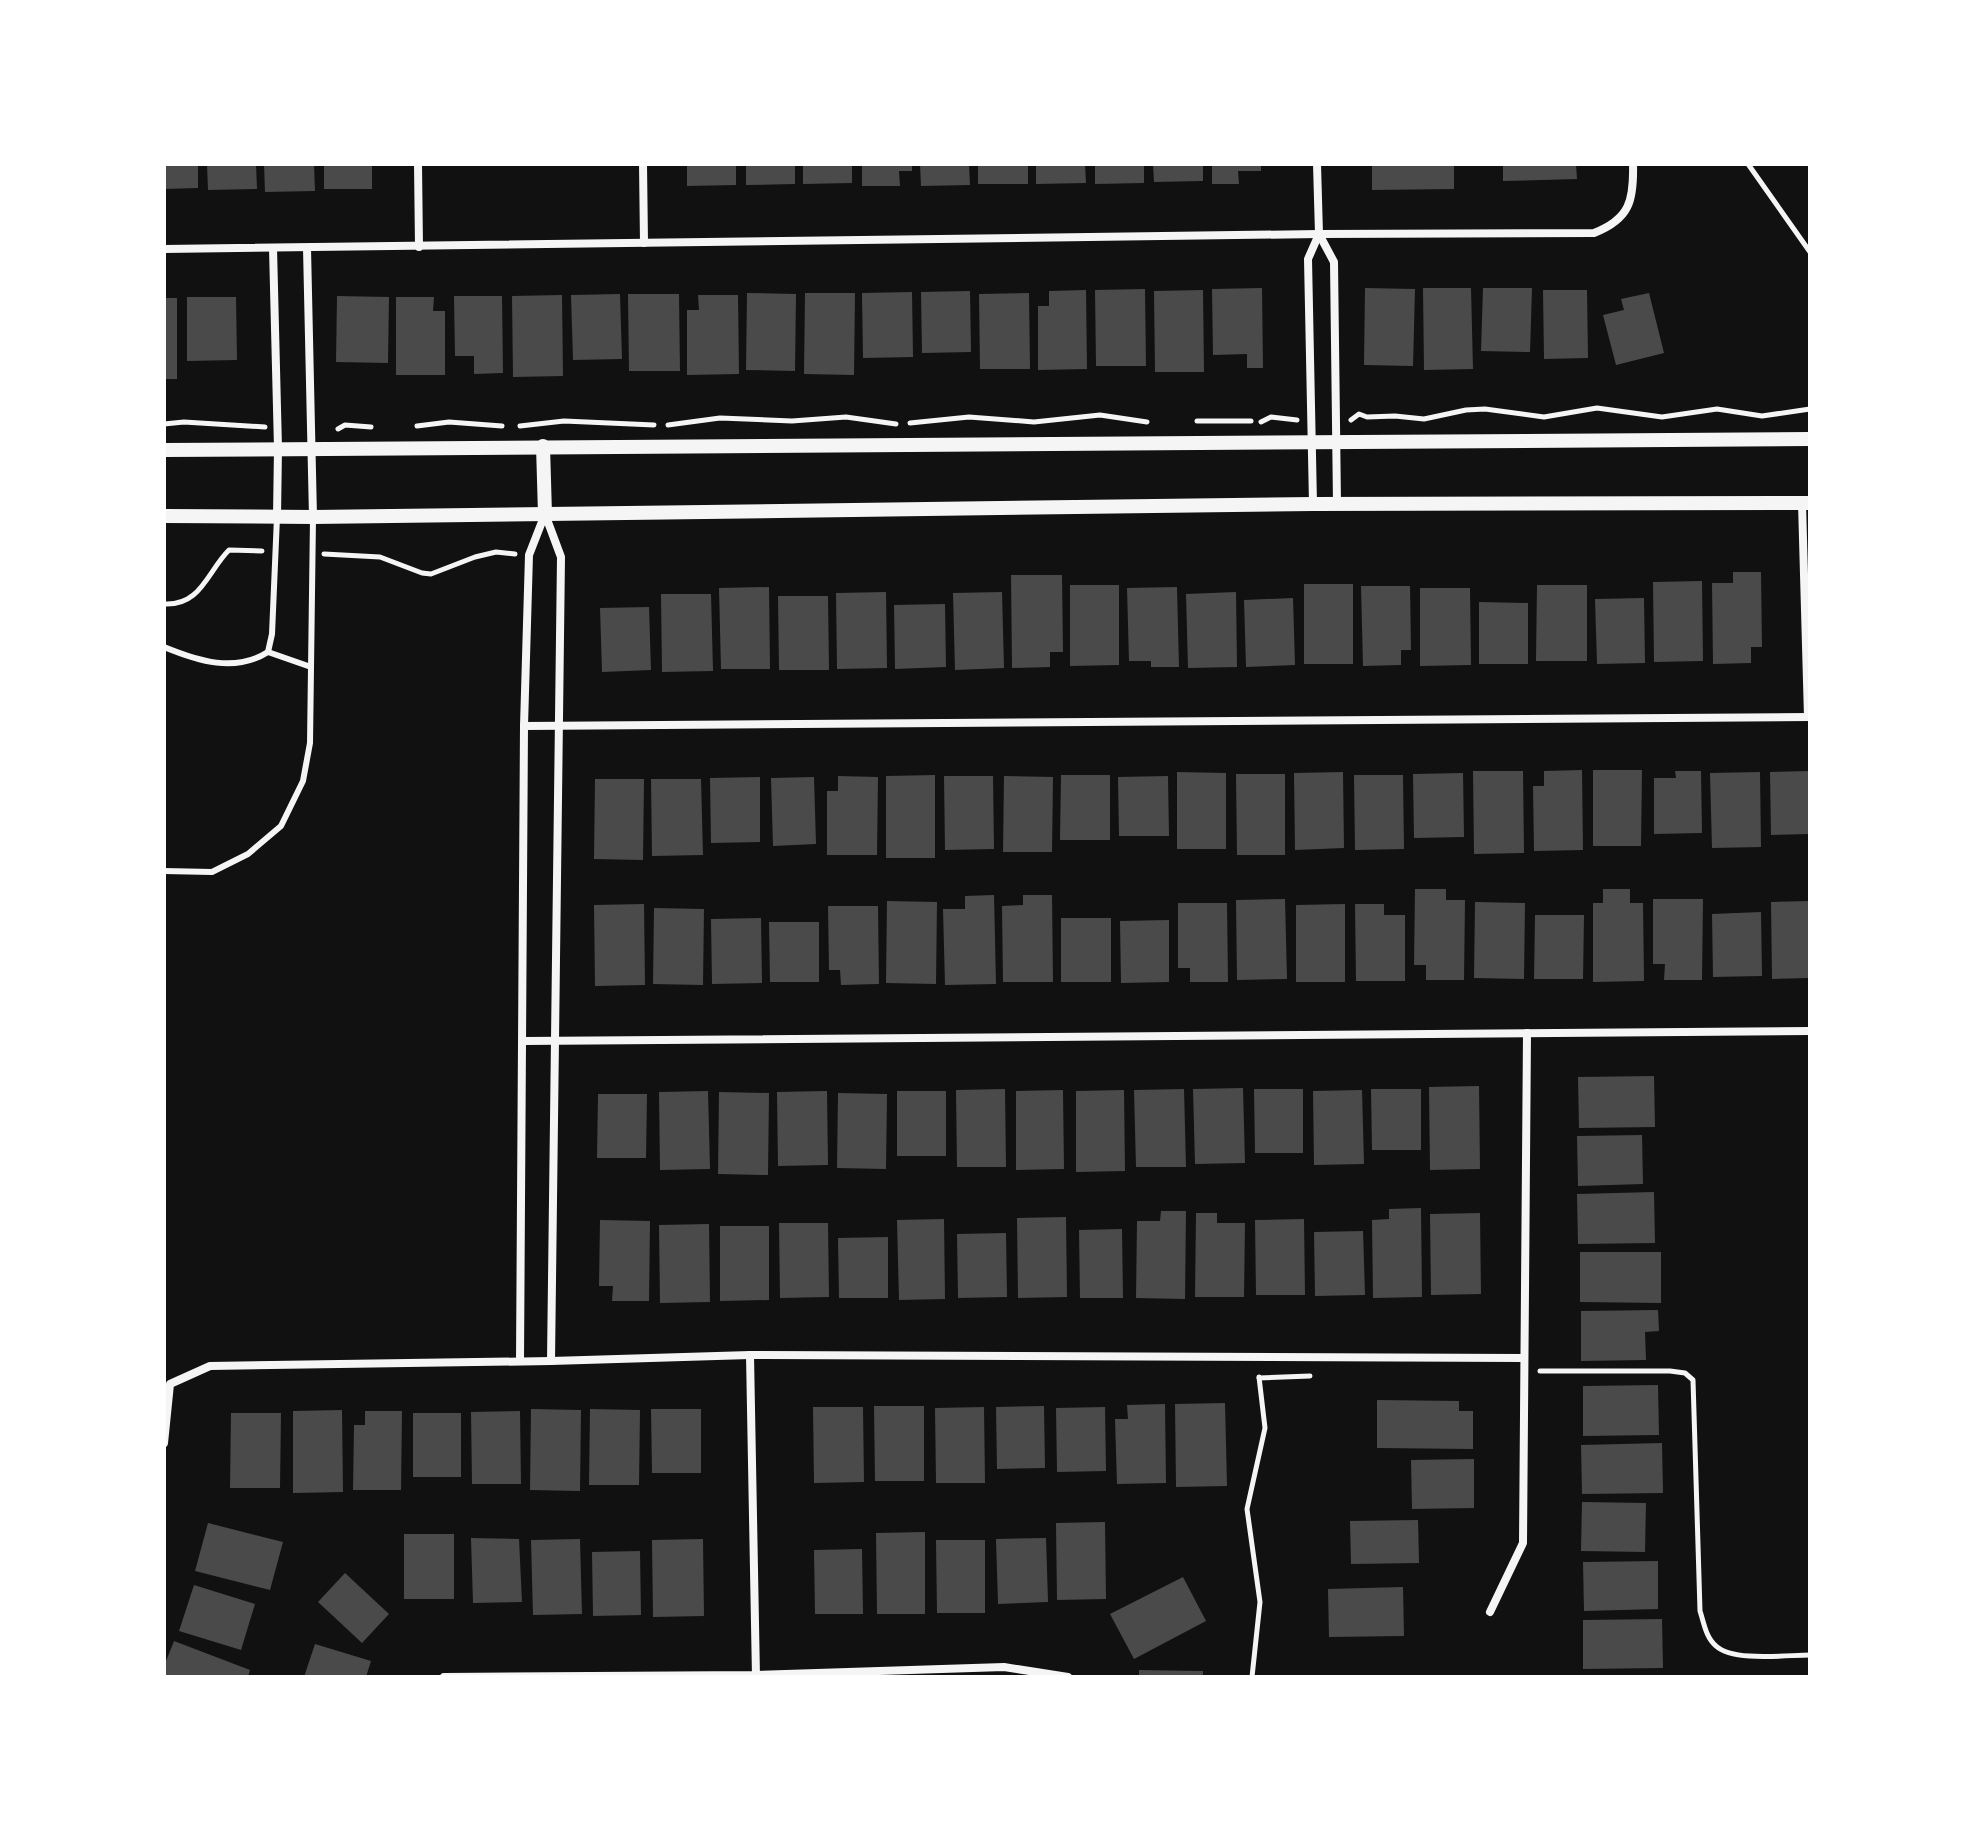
<svg xmlns="http://www.w3.org/2000/svg" width="1974" height="1841" viewBox="0 0 1974 1841" font-family="Merriweather,serif">
<style>
.building{fill:#4a4a4a}
.lines{fill:none;stroke-linecap:round;stroke-linejoin:round}
.path{stroke:#f5f5f5;stroke-width:5}
.service{stroke:#f5f5f5;stroke-width:6}
.minor{stroke:#f5f5f5;stroke-width:8}
.tertiary{stroke:#f5f5f5;stroke-width:14}
</style>
<rect width="100%" height="100%" fill="#111"/>
<g class="building">
<polygon points="164,164 198,164 198,188 164,189"/>
<polygon points="207,164 256,164 257,189 208,190"/>
<polygon points="264,164 314,164 315,191 265,192"/>
<rect x="324" y="164" width="48" height="25"/>
<polygon points="687,164 736,164 736,185 687,186"/>
<polygon points="746,164 795,164 795,184 746,185"/>
<polygon points="803,164 852,164 852,183 803,184"/>
<polygon points="862,164 912,164 912,171 899,171 900,186 862,186"/>
<polygon points="920,164 969,164 970,185 921,186"/>
<rect x="978" y="164" width="50" height="20"/>
<polygon points="1036,164 1085,164 1086,183 1036,184"/>
<polygon points="1095,164 1144,164 1144,183 1095,184"/>
<polygon points="1153,164 1203,164 1203,181 1154,182"/>
<polygon points="1212,164 1261,164 1261,171 1238,171 1239,184 1212,184"/>
<polygon points="1372,164 1454,164 1454,189 1372,190"/>
<polygon points="1503,164 1576,164 1577,179 1503,181"/>
<polygon points="1262,288 1263,368 1247,368 1247,354 1213,355 1212,289"/>
<polygon points="1365,288 1415,289 1413,366 1364,365"/>
<polygon points="1423,288 1471,288 1473,369 1424,370"/>
<polygon points="1483,288 1532,288 1530,352 1481,351"/>
<polygon points="1145,289 1146,366 1096,366 1095,290"/>
<polygon points="1086,290 1087,369 1038,370 1038,306 1049,306 1049,291"/>
<polygon points="1203,290 1204,372 1155,372 1154,291"/>
<polygon points="1543,290 1587,290 1588,358 1544,359"/>
<polygon points="970,291 971,352 922,353 921,292"/>
<polygon points="912,292 913,357 863,358 862,293"/>
<polygon points="747,293 796,294 795,371 746,370"/>
<polygon points="805,293 855,293 854,375 804,374"/>
<polygon points="1029,293 1030,369 980,369 979,294"/>
<polygon points="1649,293 1664,353 1616,365 1603,315 1624,310 1621,299"/>
<polygon points="620,294 622,359 573,360 571,295"/>
<polygon points="628,294 679,294 680,371 629,371"/>
<polygon points="562,295 563,376 513,377 512,296"/>
<polygon points="698,295 738,295 739,374 687,375 687,310 699,310"/>
<polygon points="337,296 389,297 388,363 336,362"/>
<polygon points="454,296 502,296 503,373 474,374 474,356 455,356"/>
<polygon points="187,297 236,297 237,360 187,361"/>
<polygon points="396,297 434,297 433,311 445,311 445,375 396,375"/>
<rect x="164" y="298" width="13" height="81"/>
<polygon points="1733,572 1761,572 1762,647 1751,647 1751,663 1713,664 1712,583 1733,583"/>
<polygon points="1011,575 1062,575 1063,652 1050,652 1050,667 1012,668"/>
<polygon points="1702,581 1703,661 1654,662 1653,582"/>
<rect x="1304" y="584" width="49" height="80"/>
<polygon points="1070,585 1119,585 1119,665 1070,666"/>
<polygon points="1537,585 1587,585 1587,661 1536,661"/>
<polygon points="1361,586 1410,586 1411,650 1401,650 1401,665 1363,666"/>
<polygon points="769,587 770,669 721,669 719,588"/>
<polygon points="1177,587 1179,667 1151,667 1151,661 1129,661 1127,588"/>
<polygon points="1420,588 1470,588 1471,665 1420,666"/>
<polygon points="886,592 887,668 837,669 836,593"/>
<polygon points="1002,592 1004,668 955,670 953,593"/>
<polygon points="1236,592 1237,667 1188,668 1186,594"/>
<polygon points="661,594 711,594 713,671 662,672"/>
<polygon points="778,596 828,596 829,670 779,670"/>
<polygon points="1293,598 1295,665 1246,667 1244,600"/>
<polygon points="1644,598 1645,663 1597,664 1595,599"/>
<polygon points="1479,602 1528,603 1528,664 1479,664"/>
<polygon points="945,604 946,667 895,669 894,605"/>
<polygon points="649,607 651,670 602,672 600,608"/>
<polygon points="1582,770 1583,850 1534,851 1533,786 1544,786 1544,771"/>
<polygon points="1593,770 1642,770 1641,846 1593,846"/>
<polygon points="1473,771 1523,771 1524,853 1474,854"/>
<polygon points="1675,771 1701,771 1702,833 1654,834 1654,778 1676,778"/>
<polygon points="1810,771 1810,834 1771,835 1770,772"/>
<polygon points="1177,772 1226,773 1226,849 1177,849"/>
<polygon points="1343,772 1344,848 1295,850 1294,773"/>
<polygon points="1760,772 1761,847 1712,848 1710,773"/>
<polygon points="1463,773 1464,837 1414,838 1413,774"/>
<polygon points="1236,774 1285,774 1285,855 1237,855"/>
<polygon points="935,775 935,858 886,858 886,776"/>
<polygon points="1061,775 1110,775 1110,840 1060,840"/>
<polygon points="1354,775 1403,775 1404,849 1355,850"/>
<polygon points="838,776 878,777 877,855 827,855 827,791 838,791"/>
<polygon points="944,776 993,776 994,849 945,850"/>
<polygon points="1004,776 1053,777 1052,852 1003,852"/>
<polygon points="1168,776 1169,836 1119,836 1118,777"/>
<polygon points="760,777 760,842 711,843 710,778"/>
<polygon points="814,777 816,844 773,846 771,778"/>
<polygon points="595,779 644,779 643,860 594,859"/>
<polygon points="651,779 701,779 703,855 652,856"/>
<polygon points="1415,889 1446,889 1446,900 1465,900 1464,980 1426,980 1426,965 1414,965"/>
<polygon points="1603,889 1630,889 1630,903 1643,903 1644,981 1593,982 1593,903 1603,903"/>
<polygon points="994,895 996,984 945,985 943,909 965,909 965,896"/>
<polygon points="1023,895 1052,895 1053,982 1003,982 1002,906 1023,905"/>
<polygon points="1285,899 1287,979 1237,980 1236,900"/>
<polygon points="1653,899 1703,899 1702,980 1664,980 1665,964 1653,964"/>
<polygon points="887,901 937,902 936,984 886,983"/>
<polygon points="1810,901 1810,978 1772,979 1771,902"/>
<polygon points="1475,902 1525,903 1524,979 1474,978"/>
<polygon points="1178,903 1227,903 1228,982 1190,982 1190,968 1178,968"/>
<polygon points="644,904 645,985 595,986 594,905"/>
<polygon points="1345,904 1345,982 1296,982 1296,905"/>
<polygon points="1355,904 1384,904 1384,915 1405,915 1405,981 1356,981"/>
<polygon points="828,906 878,906 879,984 841,985 840,970 829,970"/>
<polygon points="654,908 704,909 703,985 653,984"/>
<polygon points="1761,912 1762,976 1713,977 1712,914"/>
<polygon points="1535,915 1584,915 1583,979 1534,979"/>
<polygon points="761,918 762,983 712,984 711,919"/>
<rect x="1061" y="918" width="50" height="64"/>
<polygon points="1169,920 1169,982 1121,983 1120,921"/>
<polygon points="769,922 819,922 819,982 770,982"/>
<polygon points="1654,1076 1655,1127 1579,1128 1578,1077"/>
<polygon points="1479,1086 1480,1169 1430,1170 1429,1087"/>
<polygon points="1243,1088 1245,1163 1195,1164 1193,1089"/>
<polygon points="1005,1089 1006,1167 957,1167 956,1090"/>
<polygon points="1184,1089 1186,1167 1136,1167 1134,1090"/>
<polygon points="1254,1089 1303,1089 1303,1153 1255,1153"/>
<polygon points="1371,1089 1421,1089 1421,1150 1372,1150"/>
<polygon points="1063,1090 1064,1169 1016,1170 1016,1091"/>
<polygon points="1124,1090 1125,1171 1076,1172 1076,1091"/>
<polygon points="1362,1090 1364,1164 1314,1165 1313,1091"/>
<polygon points="708,1091 710,1169 660,1170 659,1092"/>
<polygon points="827,1091 828,1165 778,1166 777,1092"/>
<rect x="897" y="1091" width="49" height="65"/>
<polygon points="719,1092 769,1093 768,1175 718,1174"/>
<polygon points="838,1093 887,1094 886,1169 837,1168"/>
<polygon points="598,1094 647,1094 646,1158 597,1158"/>
<polygon points="1642,1135 1643,1184 1578,1186 1577,1136"/>
<polygon points="1654,1192 1655,1243 1578,1244 1577,1194"/>
<polygon points="1421,1208 1422,1297 1373,1298 1372,1220 1389,1219 1389,1209"/>
<polygon points="1161,1211 1186,1211 1185,1299 1136,1298 1137,1221 1160,1221"/>
<polygon points="1196,1213 1217,1213 1217,1223 1245,1223 1244,1297 1195,1297"/>
<polygon points="1480,1213 1481,1294 1431,1295 1430,1214"/>
<polygon points="1066,1217 1067,1297 1018,1298 1017,1218"/>
<polygon points="944,1219 945,1299 899,1300 897,1220"/>
<polygon points="1304,1219 1305,1295 1256,1295 1255,1220"/>
<polygon points="600,1220 650,1221 649,1301 612,1301 613,1286 599,1286"/>
<polygon points="779,1223 828,1223 829,1297 780,1298"/>
<polygon points="709,1224 710,1302 660,1303 659,1225"/>
<polygon points="720,1226 769,1226 769,1300 720,1301"/>
<polygon points="1122,1229 1123,1298 1080,1298 1079,1230"/>
<polygon points="1363,1231 1365,1295 1315,1296 1314,1232"/>
<polygon points="1006,1233 1007,1297 958,1298 957,1234"/>
<polygon points="888,1237 888,1298 839,1298 838,1238"/>
<polygon points="1580,1252 1661,1252 1661,1303 1580,1302"/>
<polygon points="1658,1310 1659,1331 1645,1332 1646,1360 1581,1361 1581,1311"/>
<polygon points="1658,1385 1659,1435 1583,1436 1583,1386"/>
<polygon points="1377,1400 1459,1401 1459,1411 1473,1411 1473,1449 1377,1448"/>
<polygon points="1225,1403 1227,1486 1176,1487 1175,1404"/>
<polygon points="1165,1404 1166,1483 1117,1484 1115,1419 1128,1419 1127,1405"/>
<polygon points="874,1406 924,1406 924,1481 875,1481"/>
<polygon points="1044,1406 1045,1468 997,1469 996,1407"/>
<polygon points="813,1407 863,1407 864,1482 814,1483"/>
<polygon points="984,1407 985,1483 936,1483 935,1408"/>
<polygon points="1105,1407 1106,1471 1057,1472 1056,1408"/>
<polygon points="531,1409 581,1410 580,1491 530,1490"/>
<polygon points="590,1409 640,1410 639,1485 589,1485"/>
<polygon points="651,1409 701,1409 701,1473 652,1473"/>
<polygon points="342,1410 343,1492 293,1493 293,1411"/>
<polygon points="365,1411 402,1411 401,1490 353,1490 354,1425 365,1425"/>
<polygon points="520,1411 521,1484 472,1484 471,1412"/>
<polygon points="231,1413 281,1413 280,1488 230,1488"/>
<rect x="413" y="1413" width="48" height="64"/>
<polygon points="1662,1443 1663,1493 1582,1494 1581,1445"/>
<polygon points="1474,1459 1474,1508 1412,1509 1411,1460"/>
<polygon points="1582,1502 1646,1503 1645,1552 1581,1551"/>
<polygon points="1418,1520 1419,1563 1351,1564 1350,1521"/>
<polygon points="1105,1522 1106,1599 1057,1600 1056,1523"/>
<polygon points="208,1523 283,1542 270,1590 195,1571"/>
<polygon points="925,1532 925,1614 877,1614 876,1533"/>
<rect x="404" y="1534" width="50" height="65"/>
<polygon points="471,1538 519,1539 522,1602 473,1603"/>
<polygon points="1046,1538 1048,1602 998,1604 996,1539"/>
<polygon points="580,1539 582,1614 533,1615 531,1540"/>
<polygon points="703,1539 704,1616 653,1617 652,1540"/>
<polygon points="936,1540 985,1540 985,1613 937,1613"/>
<polygon points="862,1549 863,1614 815,1614 814,1550"/>
<polygon points="640,1551 641,1615 593,1616 592,1552"/>
<polygon points="1658,1561 1658,1609 1584,1611 1583,1562"/>
<polygon points="345,1573 389,1614 362,1643 318,1602"/>
<polygon points="1183,1577 1206,1621 1134,1659 1110,1614"/>
<polygon points="194,1585 255,1604 241,1650 179,1631"/>
<polygon points="1403,1587 1404,1636 1329,1637 1328,1589"/>
<polygon points="1662,1619 1663,1668 1583,1669 1583,1620"/>
<polygon points="174,1641 250,1670 248,1677 164,1677 164,1666"/>
<polygon points="315,1644 371,1661 366,1677 304,1677"/>
<polygon points="1139,1670 1203,1671 1203,1677 1139,1677"/>
</g>
<g class="lines">
<g class="path">
<polyline points="1748,164 1810,252"/>
<polyline points="1351,420 1359,414 1367,417 1395,416 1424,419 1466,410 1485,409 1544,417 1597,408 1662,417 1717,409 1762,416 1810,409"/>
<polyline points="1197,421 1251,421"/>
<polyline points="1261,422 1271,417 1297,420"/>
<polyline points="910,423 969,417 1034,422 1100,415 1147,422"/>
<polyline points="164,424 184,422 265,427"/>
<polyline points="668,425 720,418 792,421 846,417 896,424"/>
<polyline points="417,426 449,422 502,426"/>
<polyline points="520,426 564,421 654,425"/>
<polyline points="338,429 345,425 371,427"/>
<polyline points="324,554 380,557 422,573 431,574 475,557 496,552 515,554"/>
<path d="M164 604C201 606 207 572 229 550L262 551"/>
<path d="M1540 1371H1670L1685 1373 1693 1380 1700 1611C1704 1623 1706 1638 1716 1646 1733 1662 1787 1655 1810 1655"/>
<polyline points="1259,1378 1310,1376"/>
<polyline points="1252,1677 1260,1602 1247,1509 1265,1428 1259,1377"/>
</g>
<g class="service">
<path d="M164 647C198 661 235 673 268 652L272 634 277 517"/>
<polyline points="268,652 311,667"/>
<polyline points="164,871 212,872 248,854 281,826 303,781 310,743 313,518"/>
</g>
<g class="minor">
<polyline points="418,164 419,247"/>
<polyline points="643,164 644,243"/>
<polyline points="1319,234 1334,262 1337,504"/>
<polyline points="273,248 278,448 277,517"/>
<polyline points="307,248 313,517"/>
<path d="M164 249 1319 234 1594 233C1630 219 1634 200 1633 164"/>
<polyline points="1802,503 1808,717"/>
<polyline points="1313,504 1308,259 1319,234 1317,164"/>
<polyline points="545,514 561,557 551,1361"/>
<polyline points="524,726 1810,717"/>
<polyline points="524,1041 1810,1031"/>
<polyline points="750,1355 756,1677"/>
<polyline points="520,1361 524,726 529,555 545,514"/>
<polyline points="164,1443 170,1384 210,1366 551,1361 750,1355 1524,1358"/>
<polyline points="1490,1612 1523,1543 1527,1033"/>
<polyline points="444,1677 756,1675 1004,1667 1068,1677"/>
</g>
<g class="tertiary">
<polyline points="543,446 545,514"/>
<polyline points="164,450 1810,439"/>
<polyline points="164,516 313,517 1313,504 1810,503"/>
</g>
</g>
<rect width="1974" height="1841" fill="none" stroke="#ffffff" stroke-width="332"/>
</svg>
